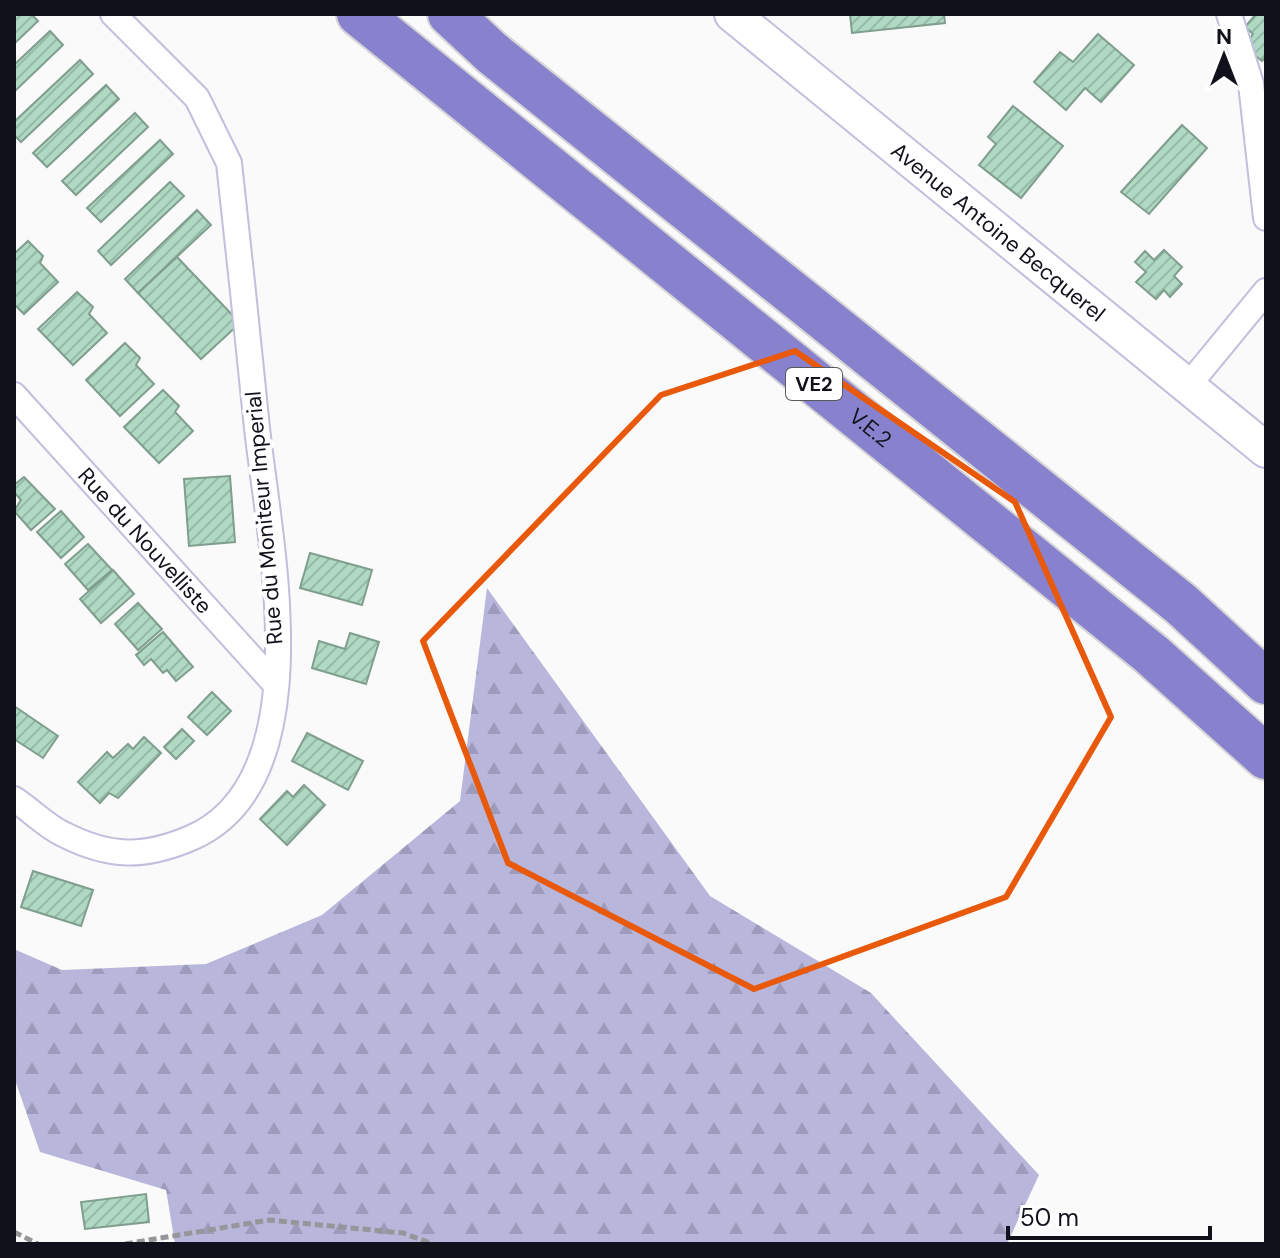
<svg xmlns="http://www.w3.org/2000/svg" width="1280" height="1258" viewBox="0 0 1280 1258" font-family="'DM Sans',sans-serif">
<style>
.forest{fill:url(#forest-firs)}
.building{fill:url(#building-hatch);stroke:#7f9e8e;stroke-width:2}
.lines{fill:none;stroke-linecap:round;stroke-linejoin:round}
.street-casing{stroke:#c0bfdd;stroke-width:28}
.secondary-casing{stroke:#c0bfdd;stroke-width:38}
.highway-casing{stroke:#d4d4d6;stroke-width:48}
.path{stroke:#96969a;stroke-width:5;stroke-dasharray:8 4;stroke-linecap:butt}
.street{stroke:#fff;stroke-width:24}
.secondary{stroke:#fff;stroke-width:34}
.highway{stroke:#8881cd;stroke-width:44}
.marked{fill:none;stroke:#e8590c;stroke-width:6;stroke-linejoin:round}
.labels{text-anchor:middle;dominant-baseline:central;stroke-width:8;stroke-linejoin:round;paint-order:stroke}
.shield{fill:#fff;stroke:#58585f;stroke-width:2}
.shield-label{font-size:20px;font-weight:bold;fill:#11111b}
.street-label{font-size:22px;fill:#11111b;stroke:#fff}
</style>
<defs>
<pattern id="forest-firs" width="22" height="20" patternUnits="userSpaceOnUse" patternTransform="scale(2)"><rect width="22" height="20" fill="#b8b6db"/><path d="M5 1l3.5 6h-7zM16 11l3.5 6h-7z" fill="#9d9bbb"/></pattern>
<pattern id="building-hatch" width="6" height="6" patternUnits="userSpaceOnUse" patternTransform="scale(2)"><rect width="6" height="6" fill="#b0d9c4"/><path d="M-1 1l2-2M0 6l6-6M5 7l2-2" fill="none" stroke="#96b9a8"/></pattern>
</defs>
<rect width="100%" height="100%" fill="#fafafa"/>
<polygon class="forest" points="487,588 710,896 871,993 1039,1175 1007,1244 175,1244 166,1190 40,1152 14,1077 14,949 62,970 206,964 322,915 460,801"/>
<g class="building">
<polygon points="18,14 31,14 38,21 14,44 14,17"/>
<polygon points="850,14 944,14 945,23 852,33"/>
<polygon points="1256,14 1266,14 1266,56 1262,61 1244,46 1253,34 1245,27"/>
<polygon points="50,31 63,45 14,92 14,65"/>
<polygon points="1098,34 1134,65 1101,102 1085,88 1066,110 1034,82 1060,52 1073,62"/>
<polygon points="80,60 93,74 21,142 14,135 14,122"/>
<polygon points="106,85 119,99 47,167 33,153"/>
<polygon points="1013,106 1063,146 1021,198 979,165 996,144 988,137"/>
<polygon points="135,113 148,127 76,195 62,181"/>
<polygon points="1182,125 1207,148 1149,214 1121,192"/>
<polygon points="160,140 173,154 101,222 87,208"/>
<polygon points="170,182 184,196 111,265 98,251"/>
<polygon points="197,210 211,225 138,293 125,279"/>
<polygon points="28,241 43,256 40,263 58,282 24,314 14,304 14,254"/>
<polygon points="1164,250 1182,267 1174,276 1182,284 1170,297 1164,290 1156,299 1136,282 1146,272 1135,262 1145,251 1154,260"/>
<polygon points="177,257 240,323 201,359 138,293"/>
<polygon points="77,292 93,307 89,314 107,333 73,365 38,329"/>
<polygon points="125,343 140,358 136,365 154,384 120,416 86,380"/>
<polygon points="163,390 179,406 175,412 193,431 159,463 124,427"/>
<polygon points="230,476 235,542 189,546 184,479"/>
<polygon points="24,477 55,509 31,530 14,511 21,500 14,492 14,485"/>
<polygon points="61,511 84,537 61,558 37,532"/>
<polygon points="88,544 112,570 88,590 65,564"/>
<polygon points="310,553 372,570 362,605 300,588"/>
<polygon points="113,570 134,594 101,623 80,599"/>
<polygon points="138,603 162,629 138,650 115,624"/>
<polygon points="163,632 193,667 176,681 167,670 163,673 151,659 144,665 136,655"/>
<polygon points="350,633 379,642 366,684 312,668 319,641 345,649"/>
<polygon points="212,692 231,711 207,735 188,717"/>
<polygon points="14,706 58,736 43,758 14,739"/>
<polygon points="182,729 194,741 176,759 164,747"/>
<polygon points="307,733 363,761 348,790 292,761"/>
<polygon points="144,737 161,753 118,798 109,793 100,803 78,782 107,752 113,758 128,744 133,749"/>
<polygon points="304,785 325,805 287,845 260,819 287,791 293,797"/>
<polygon points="33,871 93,890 81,926 21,907"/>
<polygon points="146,1194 149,1222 85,1229 81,1202"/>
</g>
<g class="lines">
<defs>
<g id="street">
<polyline points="1229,14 1251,84 1266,218"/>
<polyline points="1187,387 1266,291"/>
<path id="s1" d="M14 395 276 685"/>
<path d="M14 799C31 810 46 826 63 834 110 858 144 858 191 838 323 781 269 540 257 428 248 340 239 251 229 163L197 98 113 14"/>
</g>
<g id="secondary">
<path id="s2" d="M732 14 1266 450"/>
</g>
<g id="highway">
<path id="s3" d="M359 14 1151 654 1266 757"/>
<polyline points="450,14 492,53 1181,604 1266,682"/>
</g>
</defs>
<use href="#street" class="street-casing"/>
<use href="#secondary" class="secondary-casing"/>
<use href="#highway" class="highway-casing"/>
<g class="path">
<polyline points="14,1232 38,1244"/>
<polyline points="125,1244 269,1220 403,1233 433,1244"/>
</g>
<use href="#street" class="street"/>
<use href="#secondary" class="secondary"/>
<use href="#highway" class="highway"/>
</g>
<path class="marked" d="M795 351 1015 502 1111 717 1006 897 754 989 508 863 423 641 661 395Z"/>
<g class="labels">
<rect class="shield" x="786" y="368" width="56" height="32" rx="6"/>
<g class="shield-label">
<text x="814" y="384">VE2</text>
</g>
<g class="street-label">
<text stroke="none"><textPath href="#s2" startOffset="344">Avenue Antoine Becquerel</textPath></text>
<text stroke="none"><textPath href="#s3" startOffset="658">V.E.2</textPath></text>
<text transform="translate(264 518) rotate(-95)">Rue du Moniteur Imperial</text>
<text stroke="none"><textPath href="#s1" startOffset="196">Rue du Nouvelliste</textPath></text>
</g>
</g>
<rect width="1280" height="1258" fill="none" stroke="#11111b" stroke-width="32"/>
<g transform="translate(1224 56)" stroke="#ffffff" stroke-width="6" paint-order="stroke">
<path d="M0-6L14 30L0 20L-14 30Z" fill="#11111b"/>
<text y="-12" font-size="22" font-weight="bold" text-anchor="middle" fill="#11111b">N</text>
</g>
<path d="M1008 1226v12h202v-12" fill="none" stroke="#11111b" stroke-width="4"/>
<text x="1020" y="1226" font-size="24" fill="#11111b" stroke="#ffffff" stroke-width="6" paint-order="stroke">50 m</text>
</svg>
